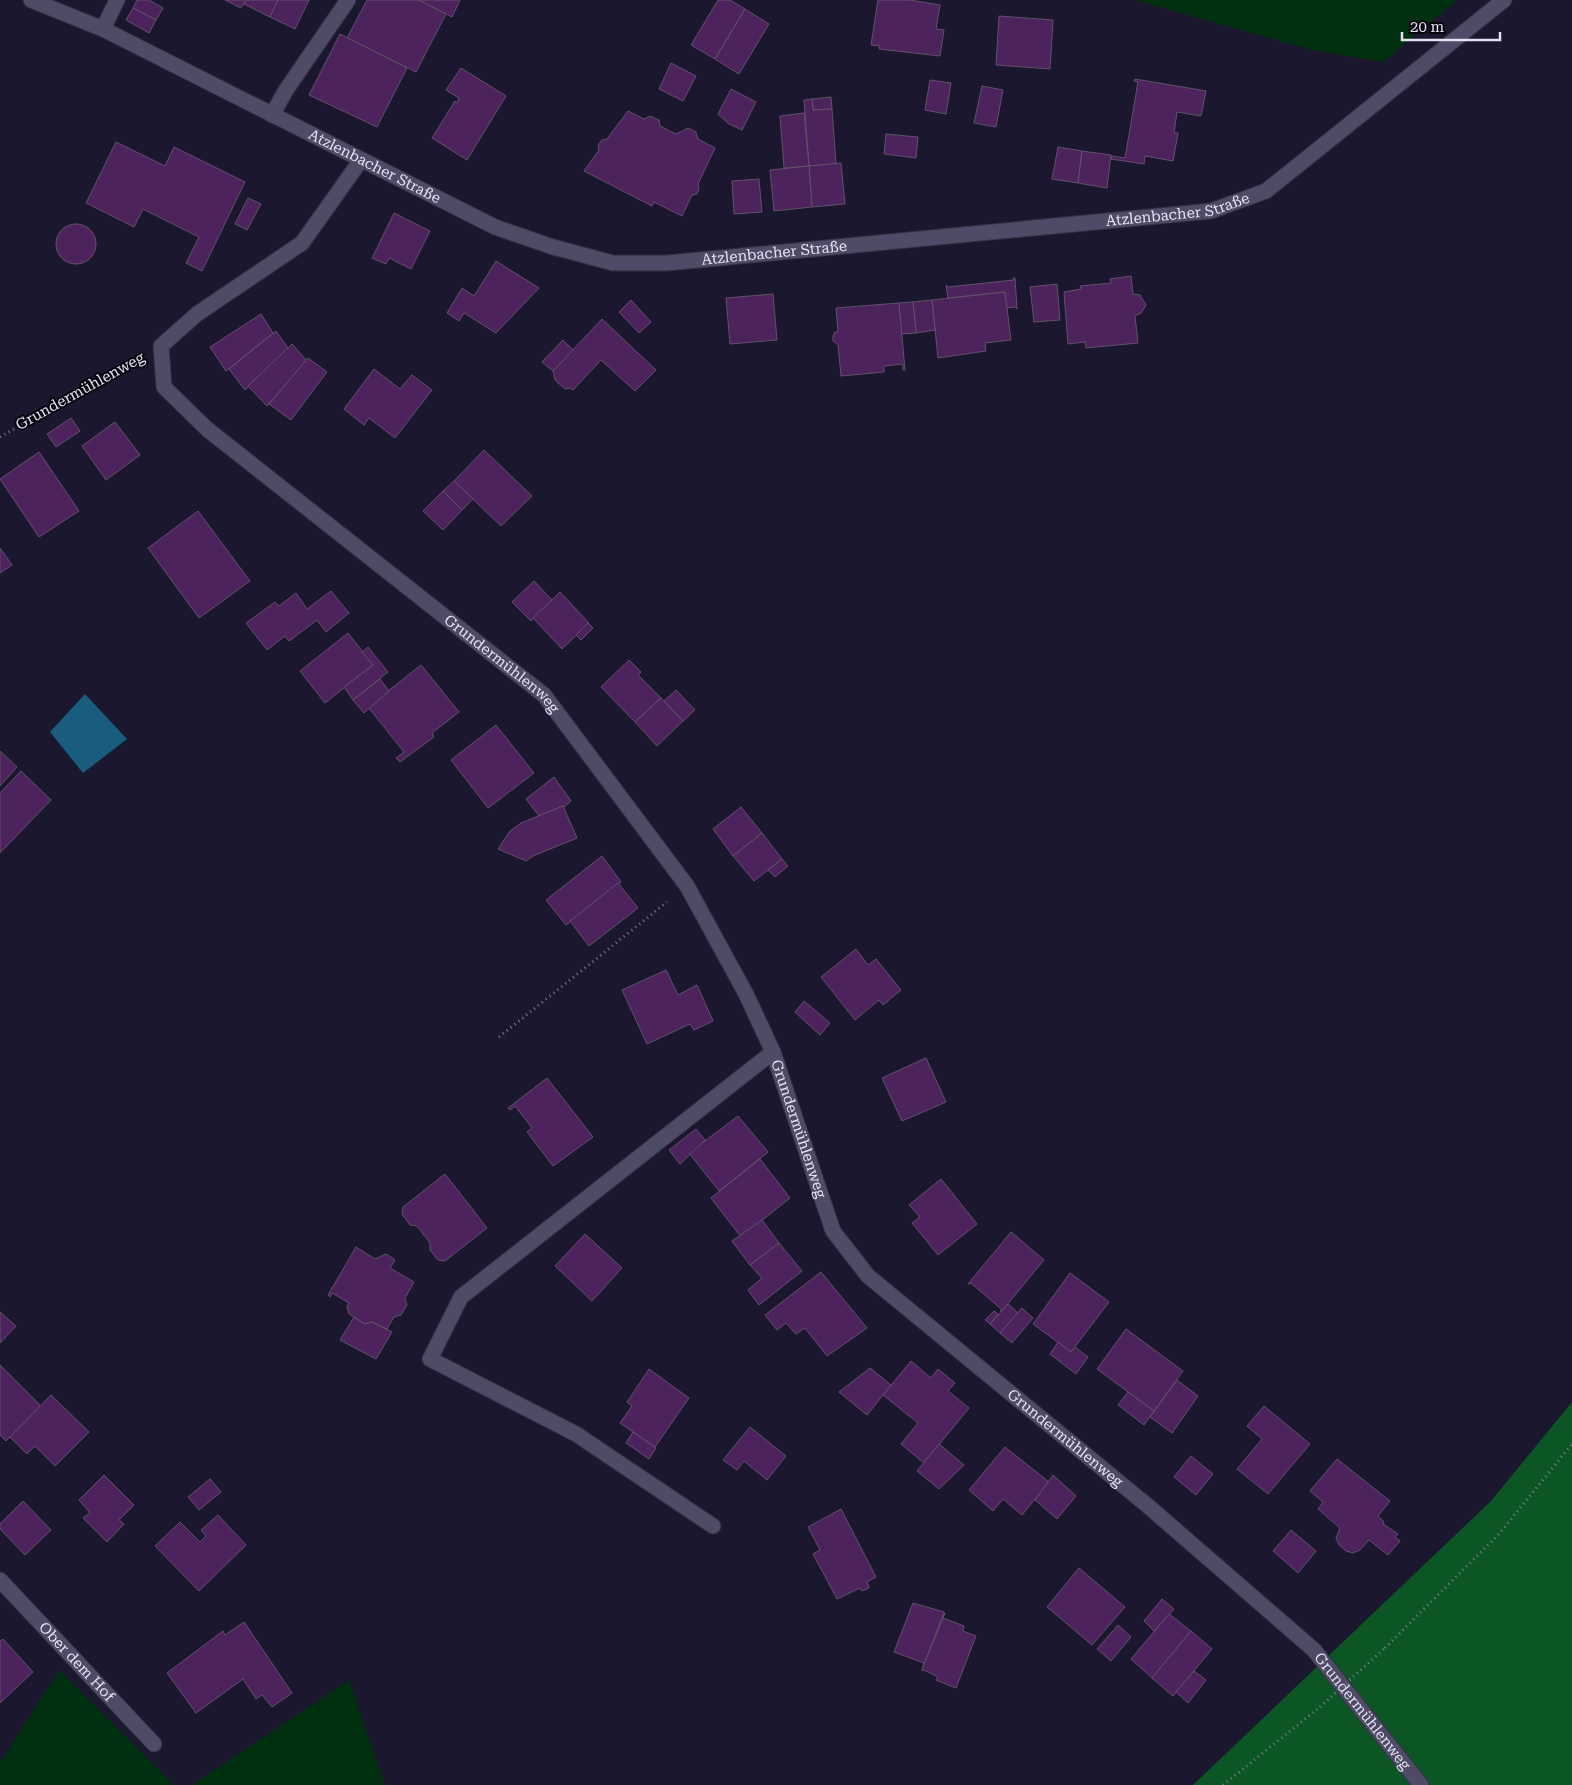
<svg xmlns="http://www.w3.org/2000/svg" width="1572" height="1785" viewBox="0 0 1572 1785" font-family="'Roboto Serif',serif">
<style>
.green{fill:#013010}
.forest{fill:#0c5625}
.water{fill:#185d7d}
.building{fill:#4c235c;stroke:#62516a}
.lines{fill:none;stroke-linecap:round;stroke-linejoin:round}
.lane-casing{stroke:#333041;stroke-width:17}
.street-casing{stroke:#333041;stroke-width:17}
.path{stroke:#7e7b8e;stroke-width:3;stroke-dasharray:1 4;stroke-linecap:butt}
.lane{stroke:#4f4a65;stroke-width:15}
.street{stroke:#4f4a65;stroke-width:15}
.path-bridge{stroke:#7e7b8e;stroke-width:3;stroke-dasharray:1 4;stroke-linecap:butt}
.labels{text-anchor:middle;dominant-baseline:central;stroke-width:4;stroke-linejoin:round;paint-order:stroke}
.street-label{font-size:15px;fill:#e4e2f2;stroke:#06050d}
</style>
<rect width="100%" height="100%" fill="#1b172e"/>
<g class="green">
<polygon points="1135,0 1457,0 1383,62 1312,50"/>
<polygon points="59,1671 60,1671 174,1785 0,1785 0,1763"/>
<polygon points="349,1680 385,1785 192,1785"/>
</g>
<polygon class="forest" points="1572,1402 1572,1785 1193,1785 1491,1501"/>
<polygon class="water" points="85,694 127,739 83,773 50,732"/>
<g class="building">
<polygon points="137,0 149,0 163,8 156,20 133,8"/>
<polygon points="225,0 246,0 241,8"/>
<polygon points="246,0 278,0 270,17 244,4"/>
<polygon points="278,0 309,0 295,29 270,17"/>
<polygon points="367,0 419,0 446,14 416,72 347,38"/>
<polygon points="419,0 460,0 452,17"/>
<polygon points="718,0 730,0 745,9 715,59 691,45"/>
<polygon points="878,0 910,0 940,5 936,29 944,30 940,56 879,49 880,46 871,45"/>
<polygon points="133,8 156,20 149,33 126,20"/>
<polygon points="745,9 769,24 739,74 715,59"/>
<polygon points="999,16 1053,20 1050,69 996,65"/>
<polygon points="340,34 407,68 377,127 309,95"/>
<polygon points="671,63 696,76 683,101 659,89"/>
<polygon points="461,68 506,96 467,160 432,138 455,101 457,103 459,98 446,90"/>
<polygon points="1135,79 1206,91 1201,116 1177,112 1174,133 1178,133 1173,161 1145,156 1144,164 1111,159 1111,156 1125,158 1138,82 1134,81"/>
<polygon points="930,80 951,83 946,114 925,110"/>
<polygon points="982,86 1003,90 996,127 974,123"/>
<polygon points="731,89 756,102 742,130 729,124 718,114"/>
<polygon points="831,97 832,109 813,110 812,99"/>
<polygon points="812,99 813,110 832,109 836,164 809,166 804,100"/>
<polygon points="628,111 644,119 650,116 659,120 660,126 676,134 688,128 696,132 698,139 715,148 698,184 699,189 697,194 692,195 682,216 654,202 652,206 584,171 599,150 598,145 602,140 607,139"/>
<polygon points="804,113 809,166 784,168 780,116"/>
<polygon points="886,134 918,137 916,158 884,154"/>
<polygon points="116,142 165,166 174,147 245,182 202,271 186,263 199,237 143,209 134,227 86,203"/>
<polygon points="1058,147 1082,151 1078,183 1052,179"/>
<polygon points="1082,151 1111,155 1107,188 1078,183"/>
<polygon points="841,163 845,204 812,207 809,166"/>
<polygon points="809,166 812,207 774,211 770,170"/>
<polygon points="759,179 762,212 734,214 732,181"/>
<polygon points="248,198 261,204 247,230 235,224"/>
<polygon points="394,213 430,231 411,269 389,258 386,264 372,258"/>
<circle cx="76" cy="244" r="20"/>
<polygon points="496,261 539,288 496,333 464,313 459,321 447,313 462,288 474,296"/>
<polygon points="1131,276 1133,294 1140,295 1146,305 1141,313 1135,316 1138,343 1086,348 1085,342 1068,344 1064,292 1081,289 1080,286 1111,283 1110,279"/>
<polygon points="1013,278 1015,278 1017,309 1016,307 1006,308 1005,292 948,298 946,285 948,287 1014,280"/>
<polygon points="1057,284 1060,320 1034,322 1030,287"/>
<polygon points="1005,292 1011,340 985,343 986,351 938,358 932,300"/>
<polygon points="773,294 777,340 730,344 726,298"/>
<polygon points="631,300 651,322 639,333 619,312"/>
<polygon points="932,300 935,330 916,333 913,302"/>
<polygon points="913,302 916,333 901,334 899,303"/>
<polygon points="899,303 905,370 903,370 903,364 884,366 884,372 841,376 838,345 833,341 833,336 835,332 838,332 836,308"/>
<polygon points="261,314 273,333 226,371 210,347"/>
<polygon points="602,319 656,370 635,391 601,360 573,390 570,388 565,389 555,380 553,371"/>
<polygon points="276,331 288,348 245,390 229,369"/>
<polygon points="563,340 573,350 553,371 542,362"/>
<polygon points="292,344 307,361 267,406 248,386"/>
<polygon points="308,358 327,372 291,420 269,404"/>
<polygon points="374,369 400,389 412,375 432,390 395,438 369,418 364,425 344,409"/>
<polygon points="71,418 80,431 56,447 47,434"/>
<polygon points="115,422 140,455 106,480 82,446"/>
<polygon points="484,450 532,496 501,526 454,481"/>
<polygon points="39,452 79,511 39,537 0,479"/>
<polygon points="454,481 473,499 462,510 443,491"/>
<polygon points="443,491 462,510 443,530 423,511"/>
<polygon points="198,511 250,581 199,618 148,548"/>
<polygon points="0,548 12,565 0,573"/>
<polygon points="534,581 552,600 531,621 512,602"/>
<polygon points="331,591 349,613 326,632 317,620 289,641 285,636 267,650 246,623 275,602 279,606 296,593 307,609"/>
<polygon points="560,592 589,623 562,649 533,618"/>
<polygon points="588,623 593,628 581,640 576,635"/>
<polygon points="348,633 373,665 325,703 300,671"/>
<polygon points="368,647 388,672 353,700 344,687 373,665 362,652"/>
<polygon points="629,660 641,672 638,675 661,698 635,722 601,687"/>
<polygon points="421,665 459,712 432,733 434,737 400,762 396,758 404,752 368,707"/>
<polygon points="380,679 389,691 364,713 353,700"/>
<polygon points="676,690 695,710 683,721 664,701"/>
<polygon points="661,698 683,721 657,746 635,722"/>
<polygon points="496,725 534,773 488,808 451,760"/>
<polygon points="0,751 17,767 0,786"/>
<polygon points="21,771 51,800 0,853 0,793"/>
<polygon points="554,777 571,801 564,807 563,806 539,816 526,799"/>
<polygon points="563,806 577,838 533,856 526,861 498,849 510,831 521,823"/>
<polygon points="741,807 762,833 733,856 713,829"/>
<polygon points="762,833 782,859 754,881 733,856"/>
<polygon points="602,856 621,882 566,925 546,900"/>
<polygon points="782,859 788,866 775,877 768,870"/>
<polygon points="618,883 638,908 589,946 570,921"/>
<polygon points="856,949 868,965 876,959 901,990 883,1005 879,1000 855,1020 821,977"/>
<polygon points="666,970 678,995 697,985 713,1021 694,1030 690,1024 647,1044 622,990"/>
<polygon points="804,1001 830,1023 820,1035 795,1012"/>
<polygon points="926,1058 946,1102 902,1121 882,1078"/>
<polygon points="547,1078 593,1137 553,1166 527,1132 532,1128 515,1106 510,1110 508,1108"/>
<polygon points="738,1116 768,1152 719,1191 689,1153"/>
<polygon points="696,1129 705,1140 680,1164 669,1150"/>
<polygon points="760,1159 790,1198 741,1237 711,1198"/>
<polygon points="445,1174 487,1228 445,1261 438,1260 430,1250 430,1243 417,1226 410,1225 402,1214 403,1207"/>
<polygon points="941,1179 977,1224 938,1255 912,1223 920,1217 909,1205"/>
<polygon points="762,1220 779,1243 750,1265 732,1241"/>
<polygon points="1011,1232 1044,1260 1001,1312 1001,1309 971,1283 968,1284"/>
<polygon points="585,1234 622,1268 592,1301 555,1266"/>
<polygon points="779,1243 802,1271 759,1305 748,1290 762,1278 750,1265"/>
<polygon points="356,1247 375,1259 386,1254 395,1260 390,1268 414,1282 405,1298 407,1305 401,1315 394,1317 387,1329 372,1322 365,1324 349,1314 347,1306 349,1303 332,1293 330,1297 328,1295"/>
<polygon points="821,1272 867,1328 827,1356 805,1328 796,1334 786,1323 777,1330 765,1315"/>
<polygon points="1070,1273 1109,1302 1071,1352 1033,1324"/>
<polygon points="1008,1304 1018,1313 1000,1333 990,1324"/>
<polygon points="1022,1308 1033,1318 1012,1343 1000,1333"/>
<polygon points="994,1311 998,1314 990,1324 985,1320"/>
<polygon points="0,1312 16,1326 0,1343"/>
<polygon points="354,1317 365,1324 372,1322 392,1332 376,1359 340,1340"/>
<polygon points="1126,1329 1183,1371 1154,1411 1097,1369"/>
<polygon points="1058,1342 1071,1352 1075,1347 1088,1357 1076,1374 1050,1354"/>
<polygon points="911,1361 931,1378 938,1369 955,1383 948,1391 969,1408 924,1463 901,1444 918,1423 883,1395"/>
<polygon points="0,1365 41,1406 6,1441 0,1435"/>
<polygon points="870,1368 891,1385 867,1415 839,1392"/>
<polygon points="649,1369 689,1398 655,1447 620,1423 632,1406 627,1402"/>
<polygon points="1177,1380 1198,1396 1172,1433 1150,1417"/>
<polygon points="1128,1392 1154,1411 1144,1425 1118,1405"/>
<polygon points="51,1395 89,1432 55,1466 35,1446 27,1454 10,1437"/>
<polygon points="1264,1406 1310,1444 1268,1494 1237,1469 1262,1439 1247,1426"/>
<polygon points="750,1427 786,1456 767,1480 744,1461 737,1470 723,1460"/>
<polygon points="633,1432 656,1448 649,1459 626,1443"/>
<polygon points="939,1444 964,1465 939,1489 917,1471"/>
<polygon points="1005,1447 1049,1482 1022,1515 1003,1499 993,1511 969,1490"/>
<polygon points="1191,1456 1213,1474 1196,1495 1174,1477"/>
<polygon points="1337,1459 1390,1501 1378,1516 1384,1522 1383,1524 1398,1534 1395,1537 1400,1541 1388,1555 1369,1540 1360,1550 1353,1553 1346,1551 1339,1545 1336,1538 1340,1528 1318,1509 1323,1502 1310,1491"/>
<polygon points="104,1475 134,1505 119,1520 124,1524 107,1542 83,1518 90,1513 79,1500"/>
<polygon points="1053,1475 1076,1496 1057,1519 1035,1500"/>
<polygon points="210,1479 221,1492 199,1510 188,1497"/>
<polygon points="23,1501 51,1530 25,1555 0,1529 0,1524"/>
<polygon points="841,1509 876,1577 867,1582 869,1588 862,1591 860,1588 837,1599 813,1554 820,1550 808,1527"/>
<polygon points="218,1515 246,1545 199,1591 155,1546 180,1522 200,1542 206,1536 201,1530"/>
<polygon points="1291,1530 1316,1551 1298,1573 1273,1551"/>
<polygon points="1079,1568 1125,1607 1092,1645 1047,1607"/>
<polygon points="1162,1599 1174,1609 1154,1631 1144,1621"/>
<polygon points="913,1603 944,1612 922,1671 924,1663 894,1652"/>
<polygon points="945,1613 943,1618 964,1626 963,1631 976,1636 956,1688 936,1680 938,1677 922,1669"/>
<polygon points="1169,1614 1191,1631 1152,1678 1131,1659"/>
<polygon points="244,1622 292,1693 272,1707 262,1695 256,1699 243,1679 196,1713 167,1673 223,1631 225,1635"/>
<polygon points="1118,1625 1131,1637 1111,1661 1097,1649"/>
<polygon points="1191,1631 1212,1649 1173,1696 1152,1678"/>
<polygon points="3,1639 33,1672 0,1703 0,1641"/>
<polygon points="1194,1671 1206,1680 1188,1703 1176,1692"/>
</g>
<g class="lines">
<defs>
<g id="lane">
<polyline points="272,115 286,90 348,0"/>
<path id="s1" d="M1314 1650 1421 1785"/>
</g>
<g id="street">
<path id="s2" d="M31 0 103 29 495 227 553 247 613 263H667L1211 211 1266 191 1504 0"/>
<polyline points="103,29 117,0"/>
<path id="s3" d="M361 160 302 243 197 314 161 346 164 387 207 429 544 695 687 886 746 994 773 1052 833 1231 868 1276 1148 1506 1314 1650"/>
<polyline points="713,1526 576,1434 430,1359 461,1297 773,1052"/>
<path id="s4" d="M0 1580 154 1744"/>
</g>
</defs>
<use href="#lane" class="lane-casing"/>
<use href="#street" class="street-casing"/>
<g class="path">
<polyline points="0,437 138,359"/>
<polyline points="499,1037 667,902"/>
<polyline points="1385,1648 1499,1534 1572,1444"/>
<polyline points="1223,1785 1320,1707"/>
</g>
<use href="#lane" class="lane"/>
<use href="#street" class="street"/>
<polyline class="path-bridge" points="1320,1707 1385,1648"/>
</g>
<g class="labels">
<g class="street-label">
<text stroke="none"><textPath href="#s2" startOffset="382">Atzlenbacher Straße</textPath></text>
<text stroke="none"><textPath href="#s2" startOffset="1208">Atzlenbacher Straße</textPath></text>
<text stroke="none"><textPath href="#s2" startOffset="802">Atzlenbacher Straße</textPath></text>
<text transform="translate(80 391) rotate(-29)">Grundermühlenweg</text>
<text stroke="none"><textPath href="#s3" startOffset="755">Grundermühlenweg</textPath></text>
<text stroke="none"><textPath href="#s3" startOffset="1314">Grundermühlenweg</textPath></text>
<text stroke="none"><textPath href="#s3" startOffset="1734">Grundermühlenweg</textPath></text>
<text stroke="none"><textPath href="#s4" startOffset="112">Ober dem Hof</textPath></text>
<text stroke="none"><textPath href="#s1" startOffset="78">Grundermühlenweg</textPath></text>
</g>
</g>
<path d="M1402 32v8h98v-8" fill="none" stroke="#e4e2f2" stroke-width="2.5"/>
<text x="1410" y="32" font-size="15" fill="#e4e2f2" stroke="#06050d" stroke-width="4" paint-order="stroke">20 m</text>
</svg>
